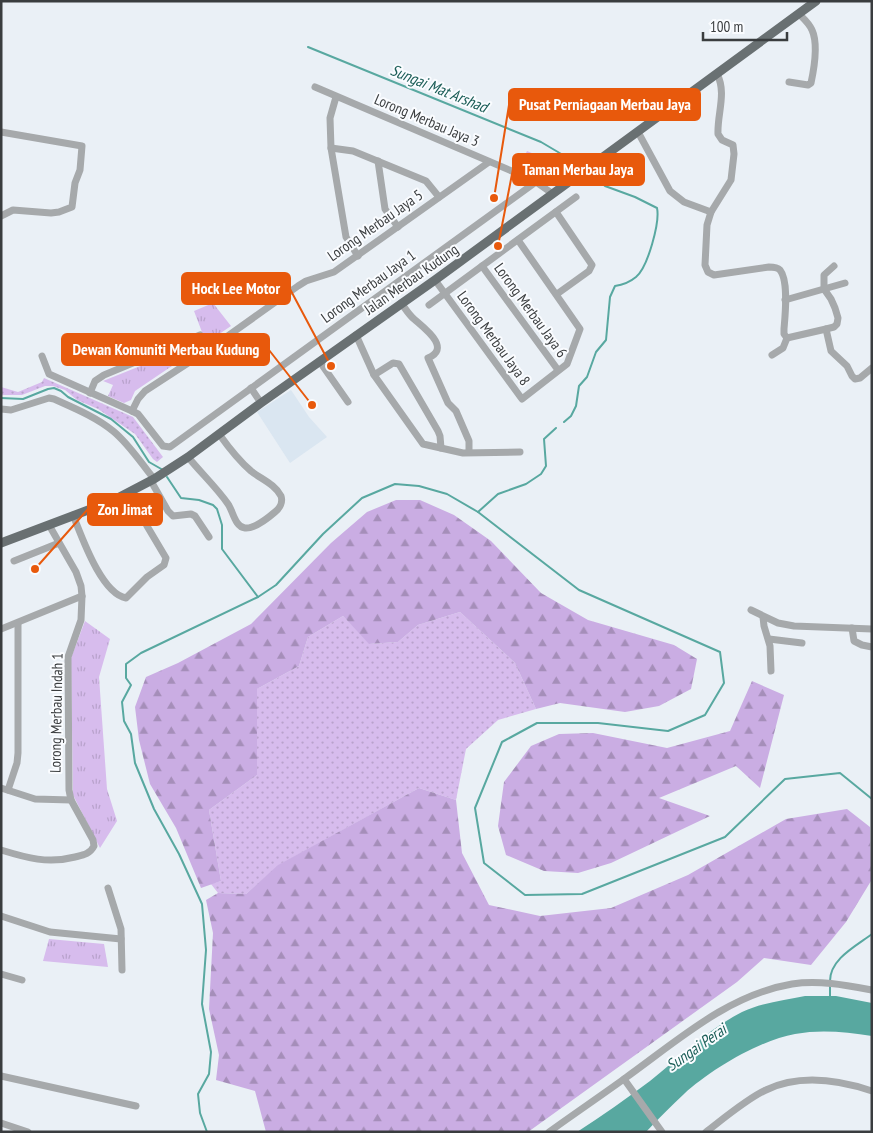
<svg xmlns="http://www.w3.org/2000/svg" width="873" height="1133" viewBox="0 0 873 1133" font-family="'PT Sans Narrow',sans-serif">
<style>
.built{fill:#dae6f1}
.grass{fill:url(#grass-dots)}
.forest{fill:url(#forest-firs)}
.park{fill:url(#park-tufts)}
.water{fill:#58a8a0}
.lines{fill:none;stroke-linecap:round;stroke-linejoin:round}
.stream{stroke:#58a8a0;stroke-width:2}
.minor{stroke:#a6a9ab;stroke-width:7}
.major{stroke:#697072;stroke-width:9}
.labels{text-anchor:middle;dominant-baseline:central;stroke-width:4;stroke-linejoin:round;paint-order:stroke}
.street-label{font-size:15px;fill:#3a3d3f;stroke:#fafcff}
.water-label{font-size:16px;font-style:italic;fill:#1b5d57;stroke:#fafcff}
.leader{fill:none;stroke:#e8590c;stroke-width:2}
.callout-dot{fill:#e8590c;stroke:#fafcff;stroke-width:2}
.callout{fill:#e8590c;stroke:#e8590c;stroke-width:2}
.callout-label{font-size:16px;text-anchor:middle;font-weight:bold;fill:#fff}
</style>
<defs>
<pattern id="grass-dots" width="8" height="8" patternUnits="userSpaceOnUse" patternTransform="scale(1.25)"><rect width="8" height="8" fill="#d7bced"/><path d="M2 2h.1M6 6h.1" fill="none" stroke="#b9a2cc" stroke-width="1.8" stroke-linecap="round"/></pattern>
<pattern id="forest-firs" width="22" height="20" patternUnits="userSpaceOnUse" patternTransform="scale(1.25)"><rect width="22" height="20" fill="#caade3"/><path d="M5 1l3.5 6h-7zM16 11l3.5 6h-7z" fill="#a58eb9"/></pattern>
<pattern id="park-tufts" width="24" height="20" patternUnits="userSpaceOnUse" patternTransform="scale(1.25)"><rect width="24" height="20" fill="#d7bced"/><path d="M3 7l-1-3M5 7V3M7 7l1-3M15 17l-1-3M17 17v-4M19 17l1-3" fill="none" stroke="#b9a2cc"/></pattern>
</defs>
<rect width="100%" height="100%" fill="#eaf0f6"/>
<polygon class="built" points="291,390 309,417 327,437 290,463 257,412"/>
<g class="grass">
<polygon points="44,378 133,417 163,457 157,462 153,459 135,434 98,409 77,400 65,390 53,386 45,386 22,395 1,395 1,387 18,392 42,382"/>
<polygon points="460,612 515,663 536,709 498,720 466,749 456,800 419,788 279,865 246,894 218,893 211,884 221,881 209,810 257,775 257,689 299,666 308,637 343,616 370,644 398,642 418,625"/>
</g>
<g class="forest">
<polygon points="396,500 420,500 454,515 491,541 541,593 588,620 674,645 697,659 691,689 659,706 625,712 560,703 536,709 515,663 460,612 418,625 398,642 369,644 343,616 308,637 299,666 257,689 257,775 209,810 221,881 201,888 176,828 150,784 139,740 135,707 146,677 178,663 251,624 331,543 367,512"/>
<polygon points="752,681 784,695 760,788 736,766 659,798 710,816 611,863 578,873 544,871 506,855 498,826 504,782 531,746 559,734 593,733 667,748 730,731"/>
<polygon points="419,788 456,800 462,853 489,905 540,916 611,908 688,875 786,819 847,809 870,827 871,881 846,922 811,965 764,958 737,982 528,1132 266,1132 255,1091 216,1080 219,1055 209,1009 213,933 206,900 218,893 246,894 278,865"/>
</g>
<g class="park">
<polygon points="527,151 553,162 538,175 518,169"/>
<polygon points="213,303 231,326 135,391 131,400 124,403 108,396 113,385 103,381 205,340 194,311"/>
<polygon points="85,621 110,639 99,677 107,789 117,821 100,848 73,795 71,658"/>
<polygon points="49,939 104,944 108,967 43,961"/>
</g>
<path class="water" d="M805 996H836L872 1003V1036C846 1032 821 1029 795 1034 760 1040 710 1070 684 1094 671 1106 658 1119 646 1132H577C602 1116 626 1099 650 1081 679 1058 708 1029 742 1012 761 1003 785 1000 805 996Z"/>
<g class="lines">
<g class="stream">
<polyline points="308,47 541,142 585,168"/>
<polyline points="1,398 23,399 48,389 54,388 61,391 68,397 111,419 133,437 149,462 163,470"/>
<path d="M564 422 571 416 576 406 579 386 587 377 596 352 606 340 610 297 615 286C622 285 630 282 636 277 648 267 660 222 657 208L635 197 605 186 589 171"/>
<polyline points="167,477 181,498 199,500 213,505 217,509 222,525 222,549 258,597"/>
<polyline points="478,512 498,494 526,484 541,474 546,466 544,439 556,428"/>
<path d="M830 981C830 959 856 946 872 934"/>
<polyline points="830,985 830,998"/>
<polyline points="207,1132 200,1113 198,1094 209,1074 211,1052 202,1004 206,950 202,904 179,854 154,809 135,763 131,734 124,721 122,702 131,685 126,678 126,664 141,653 258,597 276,585 323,534 362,498 395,484 419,486 447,494 478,512 579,590 720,652 724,683 705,715 668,731 598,723 537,723 502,742 475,808 484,863 525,895 582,894 725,837 785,779 840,773 872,799"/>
</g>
<g class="minor">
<path d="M717 74C727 93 717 114 718 134L722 140 733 145 734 154 731 180 711 212 707 225 705 265 708 272 714 275 769 267C773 267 777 267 780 270 789 281 785 316 784 329V334L787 338 783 348 772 355"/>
<path d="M789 82 808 85 811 83C814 69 818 43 812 30 809 23 804 19 799 14"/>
<polyline points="315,87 514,172 536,182 553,194"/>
<polyline points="336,97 330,118 331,148 346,237 358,256"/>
<polyline points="1,132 82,146 80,170 75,183 72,207 59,212 51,213 13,210 1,216"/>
<polyline points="638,132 670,191 684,202 711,212"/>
<polyline points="331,148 353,151 426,181 439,197"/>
<polyline points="378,161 385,209 398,227"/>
<polyline points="556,212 592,265 589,271 557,294"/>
<polyline points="482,266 558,370"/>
<polyline points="435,280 522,399 567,364 580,329 518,240"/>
<polyline points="785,300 845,283"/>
<path d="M401 303C405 308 409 315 414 319 424 328 452 348 428 358L448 403 456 411 469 441V452"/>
<polyline points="429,305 576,197"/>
<polyline points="826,329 831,351 847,366 852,376 855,379 860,378 872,368"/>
<polyline points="356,335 374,375 423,444 463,453 520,452"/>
<polyline points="787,338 826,329 834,327 837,324 838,318 835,308 831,299 824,289 824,275 834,266"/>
<polyline points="42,356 49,374 132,411 138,414 163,446 170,447 558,166"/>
<polyline points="320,362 348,402"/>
<polyline points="374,375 393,363 399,364 438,431 440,436 441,448"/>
<polyline points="251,388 261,403"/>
<polyline points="90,393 95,381 104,375 200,335"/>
<path d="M1 409 11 410 49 398 54 399C74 408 96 417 113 431 129 444 141 463 154 479"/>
<polyline points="132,411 138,399 145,391 208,350 298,286 306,281 334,272 489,162"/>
<path d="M188 457C201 473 217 488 228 504 233 511 235 527 245 528 254 529 268 518 275 512 280 508 283 502 281 496 275 484 261 479 251 471 238 460 229 448 219 434"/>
<polyline points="151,481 168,511 173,516 191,514 195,516 209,537"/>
<path d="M73 515C82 537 101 593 126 598L147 577 164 565 166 558 147 526 130 492"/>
<polyline points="14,561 59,543"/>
<polyline points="751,610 778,623 794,626 872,629"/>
<polyline points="763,617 764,626 770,646 771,671"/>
<polyline points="852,628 854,641 862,645 872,647"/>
<polyline points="1,629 82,596"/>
<polyline points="769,639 802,643"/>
<polyline points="1,788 35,799 71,800"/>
<polyline points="8,790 17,763 18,753 18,623"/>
<path d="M1 850C27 858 48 864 75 857 83 855 90 854 94 846L93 840 71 800 69 790 68 657 81 620 82 596 81 586 76 572 49 525"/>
<polyline points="108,888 121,929 122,970"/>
<polyline points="1,916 50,932 121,939"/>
<polyline points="1,974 22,980"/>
<polyline points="1,1076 136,1106"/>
<polyline points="624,1079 662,1132"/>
<polyline points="1,1123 28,1132"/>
<path d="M549 1132C574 1114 599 1097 624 1079 676 1042 727 995 792 984 819 980 845 985 872 990"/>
<path d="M706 1132C723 1119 748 1098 766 1090 799 1074 839 1080 872 1091"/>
</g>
<polyline class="major" points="1,543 112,501 154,479 188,457 261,403 435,280 816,1"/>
</g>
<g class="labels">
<g class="street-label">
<text transform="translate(427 120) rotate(23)">Lorong Merbau Jaya 3</text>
<text transform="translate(375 225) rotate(-35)">Lorong Merbau Jaya 5</text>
<text transform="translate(411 279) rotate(-35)">Jalan Merbau Kudung</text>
<text transform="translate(368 286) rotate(-36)">Lorong Merbau Jaya 1</text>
<text transform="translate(531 310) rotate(54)">Lorong Merbau Jaya 6</text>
<text transform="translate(494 338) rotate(54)">Lorong Merbau Jaya 8</text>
<text transform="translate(56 713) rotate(-89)">Lorong Merbau Indah 1</text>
</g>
<g class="water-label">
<text transform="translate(439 88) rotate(22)">Sungai Mat Arshad</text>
<text transform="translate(696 1047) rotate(-35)">Sungai Perai</text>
</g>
</g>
<path class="leader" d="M494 198L509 105M498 246L513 169M331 366L290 289M312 405L269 350M35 569L88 509"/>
<g class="callout-dot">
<circle cx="494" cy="198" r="5"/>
<circle cx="498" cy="246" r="5"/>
<circle cx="331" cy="366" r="5"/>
<circle cx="312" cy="405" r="5"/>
<circle cx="35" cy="569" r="5"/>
</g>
<g class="callout">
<rect x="509" y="89" width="191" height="31" rx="5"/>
<rect x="513" y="154" width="131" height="31" rx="5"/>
<rect x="182" y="273" width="108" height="31" rx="5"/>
<rect x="62" y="334" width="207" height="31" rx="5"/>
<rect x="88" y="494" width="74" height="31" rx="5"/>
</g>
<g class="callout-label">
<text x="605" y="110">Pusat Perniagaan Merbau Jaya</text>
<text x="578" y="175">Taman Merbau Jaya</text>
<text x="236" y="294">Hock Lee Motor</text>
<text x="166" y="355">Dewan Komuniti Merbau Kudung</text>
<text x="125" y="515">Zon Jimat</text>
</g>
<rect width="873" height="1133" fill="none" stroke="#3a3d3f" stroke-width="5"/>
<path d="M703 32v8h84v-8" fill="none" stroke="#3a3d3f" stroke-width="2.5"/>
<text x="710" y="32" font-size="15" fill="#3a3d3f" stroke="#fafcff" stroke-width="4" paint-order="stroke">100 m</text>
</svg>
